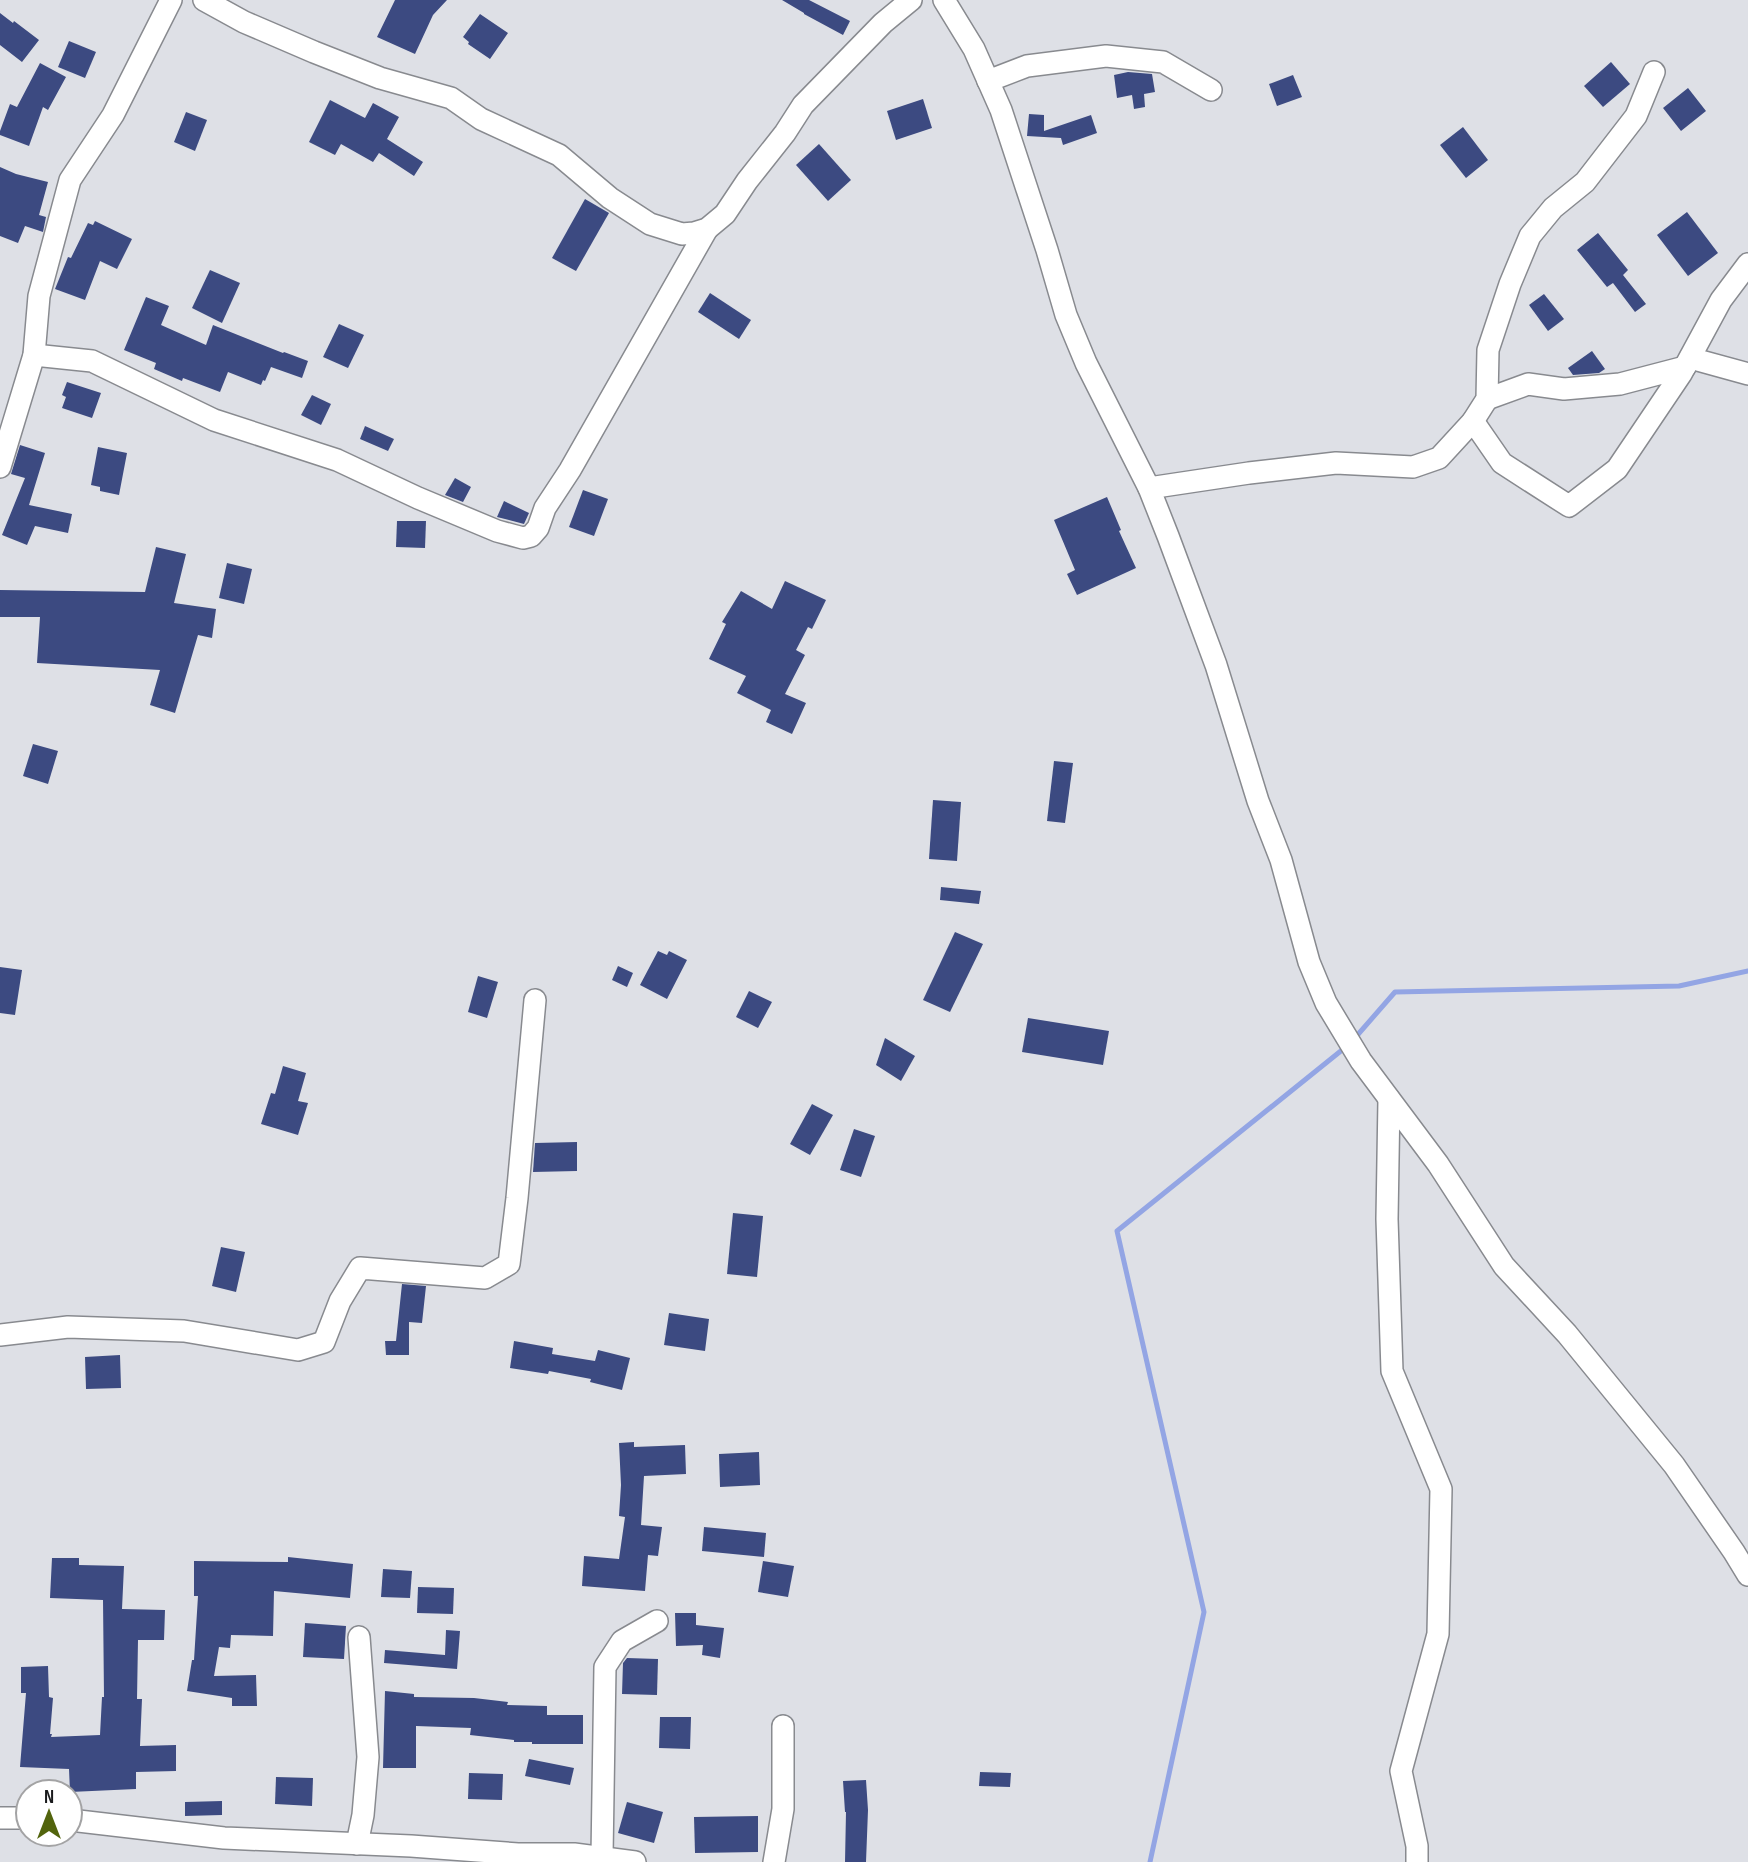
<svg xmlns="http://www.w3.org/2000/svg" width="1748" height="1862" viewBox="0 0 1748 1862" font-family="'Sofia Sans Condensed',sans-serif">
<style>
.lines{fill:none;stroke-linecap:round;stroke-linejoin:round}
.stream{stroke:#93a5e4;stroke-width:5}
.building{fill:#3c4a81}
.minor-casing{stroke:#888a8f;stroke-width:24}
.minor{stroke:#fff;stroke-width:21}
</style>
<rect width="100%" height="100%" fill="#dee0e6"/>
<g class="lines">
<g class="stream">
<polyline points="1354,1039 1395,992 1679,986 1748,971"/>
<polyline points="1150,1862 1204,1612 1117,1231 1347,1046"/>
</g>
</g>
<g class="building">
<polygon points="395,0 447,0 433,15 415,54 377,37"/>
<polygon points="782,0 809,0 850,21 843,35 804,14 804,13"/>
<polygon points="0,13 13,23 14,21 39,40 22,62 0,45"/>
<polygon points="480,14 508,33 490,59 468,44 469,42 463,37"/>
<polygon points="69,41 96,52 85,78 58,67"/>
<polygon points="1611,62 1630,84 1603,107 1584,86"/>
<polygon points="40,63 66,77 48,110 43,107 29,146 0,135 0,131 10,104 17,107"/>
<polygon points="1128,72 1152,74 1155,92 1144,94 1145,107 1134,109 1132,95 1117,98 1114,75"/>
<polygon points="1293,75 1302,97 1277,106 1269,84"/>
<polygon points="1688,88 1706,111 1681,131 1663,108"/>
<polygon points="923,99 932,128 896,140 887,111"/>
<polygon points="330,100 365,118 373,103 399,117 387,139 423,162 414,176 379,153 373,162 341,144 335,155 309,142"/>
<polygon points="186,112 207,120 195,151 174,142"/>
<polygon points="1029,114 1044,115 1044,131 1091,115 1097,133 1063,145 1061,138 1027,136"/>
<polygon points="1463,127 1488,160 1466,178 1440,145"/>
<polygon points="819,144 851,180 828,201 796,165"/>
<polygon points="0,167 16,174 48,182 39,215 46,217 43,232 25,226 18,243 0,236"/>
<polygon points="585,199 609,213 576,271 552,258"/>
<polygon points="1687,212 1718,253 1688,276 1657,235"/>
<polygon points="95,221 132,239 117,269 100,261 85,300 55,289 68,257 71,258 88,223 93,225"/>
<polygon points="1598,233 1628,270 1623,275 1646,304 1635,312 1613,283 1607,287 1577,250"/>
<polygon points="210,270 240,283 222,323 192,308"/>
<polygon points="710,293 751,320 739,339 698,312"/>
<polygon points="1544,294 1564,319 1548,331 1529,305"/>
<polygon points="146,297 169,306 161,325 206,345 213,325 283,353 284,352 308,361 302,378 271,367 265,381 263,380 261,385 228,372 220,392 183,378 182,381 154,369 156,363 124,350"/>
<polygon points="339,324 364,335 348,368 323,357"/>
<polygon points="1592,351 1605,369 1599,373 1573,375 1568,368"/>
<polygon points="67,382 101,393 92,418 62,408 66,397 62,395"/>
<polygon points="312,395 331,404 321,425 301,415"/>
<polygon points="365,426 394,439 388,451 360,439"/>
<polygon points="20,445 45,453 29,505 72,514 68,533 35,526 27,545 2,535 25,478 11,474"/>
<polygon points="98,447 127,453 119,495 100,491 100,487 91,485"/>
<polygon points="455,478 471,487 463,502 445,495"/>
<polygon points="583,490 608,499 594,536 569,527"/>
<polygon points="1107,497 1121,530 1119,531 1136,568 1077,595 1067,574 1075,570 1054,520"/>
<polygon points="504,501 529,513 524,524 497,517"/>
<polygon points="397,521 426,521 425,548 396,547"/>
<polygon points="156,547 186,554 174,603 216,609 212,638 198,635 175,713 150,705 160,670 37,663 40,617 0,617 0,590 145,592"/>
<polygon points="227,563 252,569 244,604 219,598"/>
<polygon points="785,581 826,600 812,629 808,627 796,650 805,655 785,694 806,703 792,734 766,722 771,710 737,693 746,676 709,659 726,624 722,622 741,591 772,609"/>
<polygon points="33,744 58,751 48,784 23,776"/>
<polygon points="1054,761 1073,763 1065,823 1047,821"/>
<polygon points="933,800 961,802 957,861 929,859"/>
<polygon points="941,887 981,891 979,904 940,900"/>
<polygon points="955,932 983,944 950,1012 923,1000"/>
<polygon points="658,951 667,955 669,951 687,960 667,999 640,985"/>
<polygon points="618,966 633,973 627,987 612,980"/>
<polygon points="0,967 22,970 15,1015 0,1013"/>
<polygon points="478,976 498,982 487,1018 468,1012"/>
<polygon points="749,991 772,1002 758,1028 736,1017"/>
<polygon points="1028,1018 1109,1031 1103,1065 1022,1052"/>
<polygon points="885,1038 915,1056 901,1081 876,1065"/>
<polygon points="283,1066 306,1073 298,1101 308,1103 298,1135 261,1124 271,1093 275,1094"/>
<polygon points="812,1104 833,1115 810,1155 790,1144"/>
<polygon points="854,1129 875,1136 861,1177 840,1170"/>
<polygon points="577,1142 577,1171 533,1172 535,1143"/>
<polygon points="733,1213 763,1216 757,1277 727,1274"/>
<polygon points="221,1247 245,1252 236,1292 212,1286"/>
<polygon points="402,1284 426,1286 422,1323 409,1322 409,1355 386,1355 385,1341 396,1341"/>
<polygon points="669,1313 709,1319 705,1351 664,1345"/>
<polygon points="514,1341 553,1348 552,1354 595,1361 598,1350 630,1358 622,1390 590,1382 591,1379 549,1371 548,1374 510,1368"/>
<polygon points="120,1355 121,1388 86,1389 85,1357"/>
<polygon points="634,1442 634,1447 685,1445 686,1474 644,1476 641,1525 662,1527 658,1556 648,1555 645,1591 582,1586 584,1556 619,1559 625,1517 619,1516 621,1485 619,1443"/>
<polygon points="759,1452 760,1485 720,1487 719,1454"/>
<polygon points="704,1527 766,1533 764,1557 702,1551"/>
<polygon points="288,1557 353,1564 350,1598 274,1591 273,1636 231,1635 230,1648 219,1647 214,1676 256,1675 257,1706 232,1706 232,1698 187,1691 192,1660 194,1660 198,1596 194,1596 194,1561 288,1562"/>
<polygon points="52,1558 79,1558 79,1565 124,1566 122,1609 165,1610 164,1640 138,1640 137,1699 142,1699 140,1746 176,1745 176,1771 136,1772 136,1789 70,1792 69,1769 20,1767 26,1693 21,1693 21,1667 48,1666 49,1697 53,1698 50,1734 52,1734 51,1737 100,1735 102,1697 104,1697 103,1600 50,1598"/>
<polygon points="763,1561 794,1566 788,1597 758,1592"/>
<polygon points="383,1569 412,1571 410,1598 381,1597"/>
<polygon points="418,1587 454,1588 453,1614 417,1613"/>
<polygon points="675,1613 696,1613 696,1625 724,1628 720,1658 702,1655 703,1645 676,1646"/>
<polygon points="305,1623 346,1626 344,1659 303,1657"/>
<polygon points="446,1630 460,1631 457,1669 384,1663 385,1650 445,1655"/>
<polygon points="627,1658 658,1659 657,1695 622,1694 623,1663"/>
<polygon points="385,1691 414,1694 414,1697 474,1698 508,1702 507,1705 547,1706 547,1715 583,1715 583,1744 532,1744 532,1742 514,1742 514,1740 470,1735 471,1728 416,1726 416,1768 383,1768"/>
<polygon points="660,1717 691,1717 690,1749 659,1748"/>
<polygon points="529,1759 574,1768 570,1785 525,1776"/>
<polygon points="980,1772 1011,1773 1010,1787 979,1786"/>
<polygon points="469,1773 503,1774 502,1800 468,1799"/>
<polygon points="276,1777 313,1778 312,1806 275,1804"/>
<polygon points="866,1780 868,1810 866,1862 845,1862 846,1812 845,1812 843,1781"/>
<polygon points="222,1801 222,1815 185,1816 185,1802"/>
<polygon points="627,1802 663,1812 654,1843 618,1833"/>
<polygon points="758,1816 758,1852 695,1853 694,1817"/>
</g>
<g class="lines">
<defs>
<g id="minor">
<polyline points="204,0 244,22 314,52 380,78 451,98 481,119 559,155 610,198 650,224 682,234 694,233 707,229 725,214 747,181 785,133 803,105 883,23 911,0"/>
<polyline points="944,0 974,49 1001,110 1047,250 1066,315 1086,363 1149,488 1168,536 1216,665 1258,801 1281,860 1309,962 1326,1003 1361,1061 1438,1164 1504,1266 1567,1334 1674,1465 1734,1552 1748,1575"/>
<polyline points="988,81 1027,66 1106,56 1163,62 1211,90"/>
<polyline points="34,355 92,361 214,420 337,460 418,498 497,531 523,538 531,536 538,528 545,508 570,470 707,229"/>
<polyline points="1690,358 1748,374"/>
<polyline points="1487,399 1528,384 1564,389 1620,384 1685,367"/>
<polyline points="1473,421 1502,463 1569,506 1617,469 1681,374 1721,300 1748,264"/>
<polyline points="0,467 34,355 39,296 70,180 113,115 171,0"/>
<polyline points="1149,488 1249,473 1336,463 1413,467 1439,458 1473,421 1487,399 1488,350 1510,284 1530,236 1553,208 1585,182 1636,116 1654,72"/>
<polyline points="1389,1099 1387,1219 1392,1371 1441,1489 1438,1634 1401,1771 1417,1846 1417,1862"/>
<polyline points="0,1335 68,1327 184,1331 298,1350 324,1342 340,1301 360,1268 485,1278 509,1264 517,1198 535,1000"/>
<polyline points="0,1818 28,1818"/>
<polyline points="70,1820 224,1838 411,1846 518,1854 574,1854 635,1862"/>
<polyline points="357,1844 363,1815 368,1757 359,1637"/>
<polyline points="602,1856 605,1667 622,1641 657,1621"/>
<polyline points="774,1862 783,1809 783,1726"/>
</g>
</defs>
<use href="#minor" class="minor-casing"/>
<use href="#minor" class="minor"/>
</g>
<g transform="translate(49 1813)"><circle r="33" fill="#ffffff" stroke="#a3a3a4" stroke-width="2"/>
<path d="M0-5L12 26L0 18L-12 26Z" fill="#52640d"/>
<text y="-10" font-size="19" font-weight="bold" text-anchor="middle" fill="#191a1c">N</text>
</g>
</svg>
